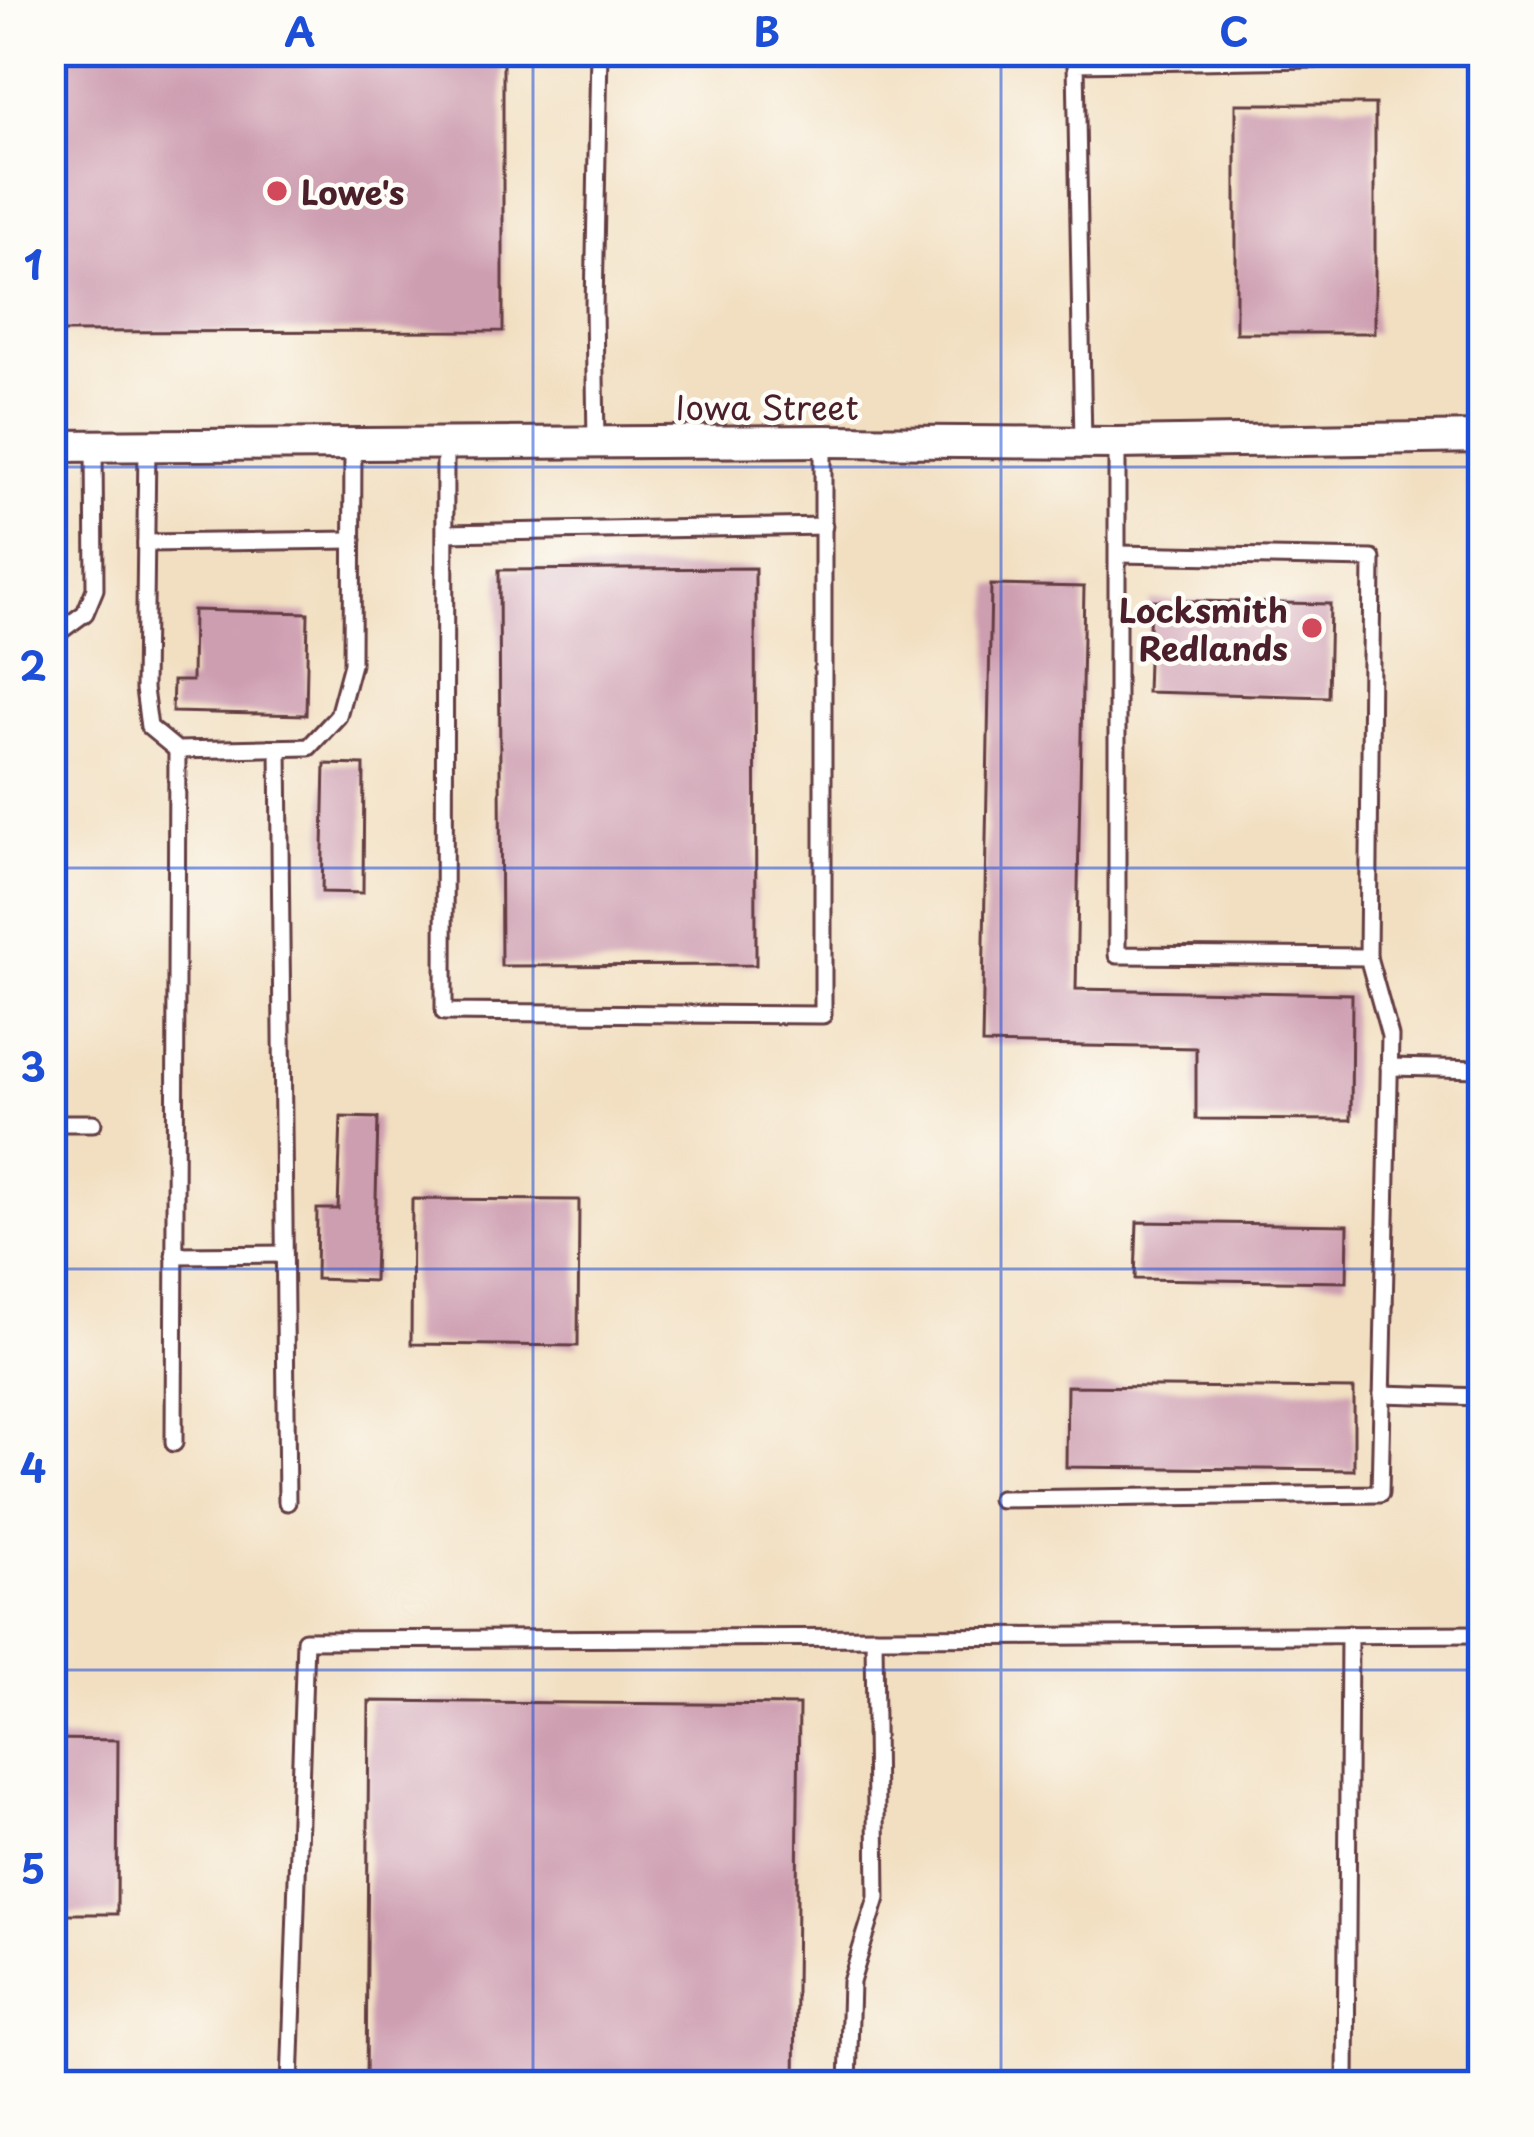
<svg xmlns="http://www.w3.org/2000/svg" width="1534" height="2137" viewBox="0 0 1534 2137" font-family="'Playpen Sans',sans-serif">
<style>
.building{fill:#cd9db0}
.lines{fill:none;stroke-linecap:round;stroke-linejoin:round}
.lane-casing{stroke:#633c42;stroke-width:21}
.street-casing{stroke:#633c42;stroke-width:36}
.lane{stroke:#fff;stroke-width:15}
.street{stroke:#fff;stroke-width:30}
.grid{fill:none;stroke:#1d4ed8;stroke-width:3;stroke-opacity:0.55}
.poi-dot{fill:#d1495b;stroke:#fdfcf7;stroke-width:4.5}
.labels{text-anchor:middle;dominant-baseline:central;stroke-width:9;stroke-linejoin:round;paint-order:stroke}
.poi-label{font-size:33px;font-weight:bold;fill:#4a1f2b;stroke:#fdfcf7;text-anchor:start}
.street-label{font-size:33px;fill:#4a1f2b;stroke:#fdfcf7}
.neatline{fill:none;stroke:#1d4ed8;stroke-width:4.5}
.grid-label{font-size:39px;text-anchor:middle;font-weight:bold;fill:#1d4ed8}
</style>
<rect width="100%" height="100%" fill="#fdfcf7"/>
<filter id="ink" filterUnits="userSpaceOnUse"><feTurbulence type="fractalNoise" baseFrequency=".00833" numOctaves="2"/><feDisplacementMap in="SourceGraphic" scale="24" xChannelSelector="R" yChannelSelector="G"/><feConvolveMatrix kernelMatrix="1 2 1 2 8 2 1 2 1" color-interpolation-filters="sRGB"/></filter>
<filter id="wash" filterUnits="userSpaceOnUse"><feTurbulence type="fractalNoise" baseFrequency=".004" numOctaves="4" result="noise"/><feDisplacementMap in="SourceGraphic" scale="48" xChannelSelector="R" yChannelSelector="G"/><feGaussianBlur stdDeviation="2.7" result="paint"/><feColorMatrix in="noise" values="0 0 0 0 0 0 0 0 0 0 0 0 0 0 0 0 0 1.4 0 .05"/><feComposite in="paint" operator="in"/></filter>
<g filter="url(#wash)">
<rect width="100%" height="100%" fill="#f2dfc1"/>
<g id="blocks">
<g class="building">
<polygon points="51,51 503,51 503,331 51,332"/>
<rect x="1236" y="104" width="139" height="229"/>
<polygon points="755,568 756,965 501,966 499,570"/>
<polygon points="991,585 1084,587 1076,989 1352,994 1351,1120 1196,1119 1196,1048 982,1044"/>
<polygon points="1150,600 1330,604 1328,697 1147,692"/>
<polygon points="193,610 308,613 306,715 172,712 173,681 192,681"/>
<polygon points="51,701 56,701 55,767 51,767"/>
<polygon points="325,764 364,765 363,893 322,892"/>
<polygon points="341,1117 378,1118 374,1281 316,1279 317,1209 338,1209"/>
<polygon points="412,1199 579,1200 578,1346 411,1344"/>
<polygon points="1137,1222 1348,1225 1347,1282 1135,1279"/>
<polygon points="1067,1386 1354,1389 1354,1470 1066,1467"/>
<polygon points="369,1701 799,1705 795,2086 366,2086"/>
<polygon points="51,1739 118,1740 117,1914 51,1914"/>
</g>
</g>
</g>
<g filter="url(#ink)">
<use href="#blocks" fill-opacity="0" stroke="#633c42" stroke-width="3"/>
<g class="lines">
<defs>
<g id="lane">
<polyline points="596,443 594,307 599,51"/>
<polyline points="1083,443 1076,63 1316,59 1316,51"/>
<polyline points="445,444 444,1012 823,1015 823,441"/>
<polyline points="147,447 144,689 149,727 177,750 309,747 338,716 352,664 353,444"/>
<polyline points="446,533 824,526"/>
<polyline points="146,543 353,540"/>
<polyline points="1118,554 1372,559 1368,957"/>
<polyline points="51,631 63,629 85,613 95,589 94,446"/>
<polyline points="279,749 287,1502"/>
<polyline points="1389,1067 1483,1069"/>
<polyline points="51,1123 93,1123"/>
<polyline points="174,1255 284,1254"/>
<polyline points="1382,1394 1483,1397"/>
<polyline points="174,1443 177,750"/>
<polyline points="1000,1499 1380,1494 1390,1036 1368,957 1117,955 1117,443"/>
<polyline points="290,2086 305,1640 1483,1634"/>
<polyline points="848,2086 851,1982 877,1898 874,1637"/>
<polyline points="1346,2086 1349,1634"/>
</g>
<polyline id="street" points="51,446 823,441 1117,443 1483,437"/>
</defs>
<use href="#lane" class="lane-casing"/>
<use href="#street" class="street-casing"/>
<use href="#lane" class="lane"/>
<use href="#street" class="street"/>
</g>
</g>
<path class="grid" d="M533 51V2086M1001 51V2086M51 467H1483M51 868H1483M51 1269H1483M51 1670H1483"/>
<g class="poi-dot">
<circle cx="277" cy="191" r="12"/>
<circle cx="1312" cy="628" r="12"/>
</g>
<g class="labels">
<g class="poi-label">
<text x="301" y="191">Lowe's</text>
<text x="1288" y="609" text-anchor="end">Locksmith<tspan x="1288" dy="38">Redlands</tspan></text>
</g>
<g class="street-label">
<text x="767" y="406">Iowa Street</text>
</g>
</g>
<rect width="1534" height="2137" fill="none" stroke="#fdfcf7" stroke-width="132"/>
<rect x="66" y="66" width="1402" height="2005" class="neatline"/>
<g class="grid-label">
<text x="300" y="47">A</text>
<text x="767" y="47">B</text>
<text x="1234" y="47">C</text>
<text x="33" y="280">1</text>
<text x="33" y="681">2</text>
<text x="33" y="1082">3</text>
<text x="33" y="1483">4</text>
<text x="33" y="1884">5</text>
</g>
</svg>
